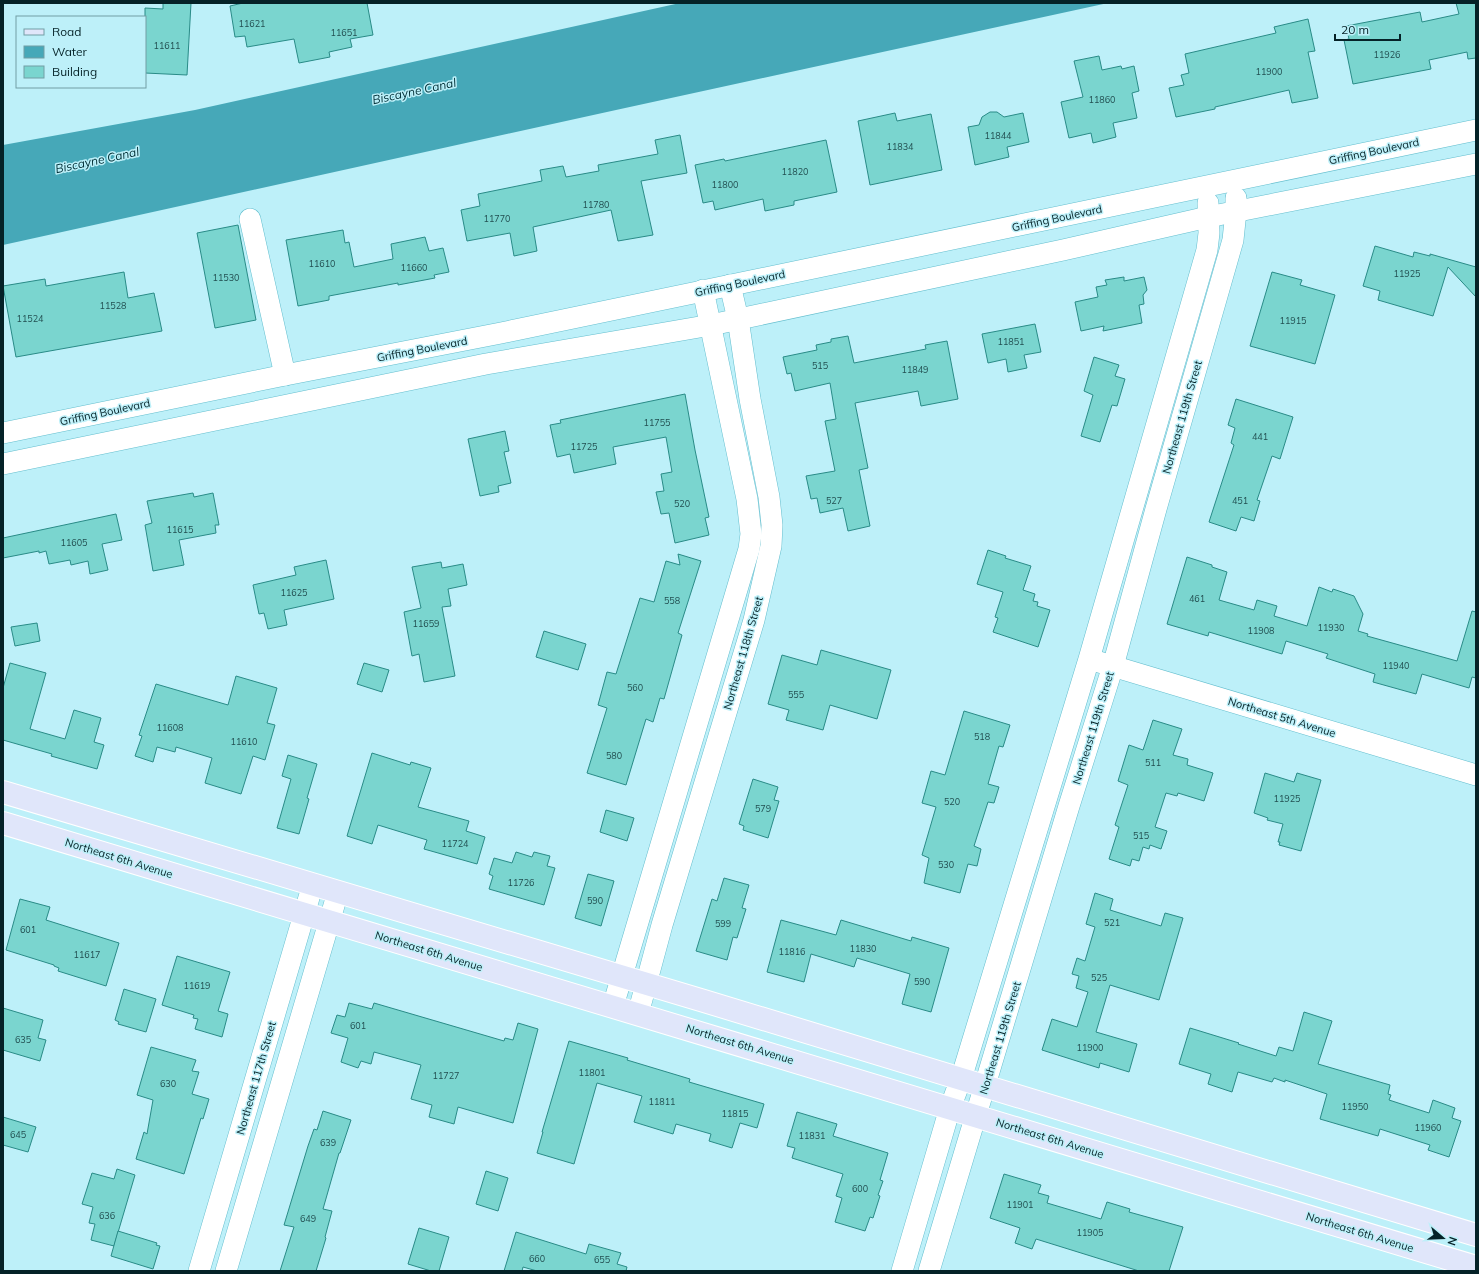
<svg xmlns="http://www.w3.org/2000/svg" width="1479" height="1274" viewBox="0 0 1479 1274" font-family="Mulish,sans-serif">
<style>
.water{fill:#46a8b8}
.building{fill:#7ad5cf;stroke:#298b87}
.lines{fill:none;stroke-linecap:round;stroke-linejoin:round}
.minor-casing{stroke:#64bece;stroke-width:22}
.major-casing{stroke:#fff;stroke-width:24}
.minor{stroke:#fff;stroke-width:21}
.major{stroke:#e0e6fa;stroke-width:22}
.labels{text-anchor:middle;dominant-baseline:central;stroke-width:3;stroke-linejoin:round;paint-order:stroke}
.number-label{font-size:9px;fill:#224f51}
.street-label{font-size:11px;fill:#052227;stroke:#bdf0f9}
.water-label{font-size:12px;font-style:italic;fill:#002f36;stroke:#bdf0f9}
</style>
<rect width="100%" height="100%" fill="#bdf0f9"/>
<polygon class="water" points="680,3 1108,3 616,110 3,245 3,145 195,110"/>
<g class="building">
<polygon points="163,3 191,3 187,75 145,73 145,8 163,9"/>
<polygon points="243,3 367,3 373,35 350,39 352,47 329,52 330,57 299,63 294,39 247,47 245,36 235,37 230,6"/>
<polygon points="1456,3 1476,3 1476,58 1468,59 1467,52 1429,60 1431,69 1353,84 1344,40 1349,39 1346,26 1420,12 1422,22 1459,14"/>
<polygon points="1308,19 1315,51 1308,52 1318,98 1292,103 1289,90 1215,107 1215,109 1176,117 1169,88 1184,85 1181,75 1189,73 1185,54 1276,33 1274,27"/>
<polygon points="1099,56 1102,70 1121,66 1122,69 1134,66 1139,91 1132,93 1137,118 1113,123 1116,137 1093,143 1091,133 1069,138 1061,102 1083,97 1074,61"/>
<polygon points="990,112 997,112 1004,117 1023,113 1029,142 1007,147 1009,157 975,165 968,127 979,125 982,117"/>
<polygon points="895,113 897,121 931,114 942,170 870,185 858,121"/>
<polygon points="680,135 687,173 641,181 653,235 618,241 611,210 533,227 537,251 514,256 510,233 467,241 461,210 480,206 478,194 542,181 540,170 563,166 566,177 599,171 598,165 658,154 655,140"/>
<polygon points="826,140 837,192 794,201 794,205 765,211 763,199 715,210 713,201 703,203 695,165 724,159 725,161"/>
<polygon points="238,225 256,320 215,328 197,233"/>
<polygon points="343,230 345,243 349,242 354,267 393,259 391,244 425,237 429,251 443,248 449,272 434,275 435,278 398,285 398,283 329,296 329,300 298,306 286,240"/>
<polygon points="1375,246 1413,257 1414,252 1430,256 1430,254 1476,267 1476,297 1448,267 1433,316 1378,300 1380,291 1363,286"/>
<polygon points="124,272 128,298 154,293 162,331 16,357 3,286 45,279 46,286"/>
<polygon points="1272,272 1302,280 1300,285 1335,295 1315,364 1250,346"/>
<polygon points="1124,277 1124,281 1144,277 1147,290 1143,295 1144,304 1139,305 1142,323 1103,331 1104,326 1081,331 1075,302 1098,297 1096,287 1107,285 1105,280"/>
<polygon points="1035,324 1041,352 1024,355 1027,368 1008,372 1006,359 988,363 982,334"/>
<polygon points="848,336 854,363 926,349 925,345 947,341 958,399 921,406 918,391 855,403 868,468 859,470 870,526 848,531 843,508 820,513 817,498 811,499 806,476 835,471 825,421 836,419 830,383 795,391 791,373 787,374 783,357 817,350 816,345 831,342 831,339"/>
<polygon points="1094,357 1119,365 1115,376 1125,379 1117,406 1112,405 1100,442 1081,436 1093,395 1084,391"/>
<polygon points="685,394 695,450 709,517 705,518 709,535 675,543 669,513 661,514 656,492 664,491 661,474 672,472 666,437 613,447 616,464 574,473 570,454 557,457 550,425 561,423 560,420"/>
<polygon points="1236,399 1293,417 1280,459 1272,456 1257,500 1260,501 1254,521 1241,517 1236,531 1209,522 1234,445 1231,443 1235,428 1228,425"/>
<polygon points="505,431 509,451 504,452 511,483 498,486 499,492 480,496 468,439"/>
<polygon points="193,493 194,497 213,493 219,525 215,525 216,533 179,540 184,565 153,571 145,525 152,523 147,501"/>
<polygon points="116,514 122,540 102,544 108,570 90,574 88,561 71,565 70,560 49,564 46,551 39,553 39,551 3,558 3,538"/>
<polygon points="988,550 1006,556 1005,558 1031,566 1023,590 1035,594 1033,601 1038,602 1037,606 1050,610 1038,647 993,632 998,618 995,617 1003,592 977,584"/>
<polygon points="678,554 701,561 678,633 682,635 664,699 660,698 653,722 646,719 626,785 587,773 607,708 598,705 607,672 616,674 640,598 654,602 666,561 680,565"/>
<polygon points="1187,557 1212,565 1212,567 1227,572 1219,600 1254,610 1257,600 1277,606 1274,616 1307,626 1319,587 1332,592 1333,589 1354,596 1363,614 1358,631 1368,634 1367,636 1457,661 1472,611 1476,612 1476,678 1472,677 1469,688 1422,674 1416,694 1373,682 1375,674 1326,658 1328,654 1286,641 1282,654 1209,632 1208,636 1167,624"/>
<polygon points="326,560 334,599 284,610 287,625 268,629 264,613 259,614 253,585 296,575 294,567"/>
<polygon points="441,562 442,568 463,564 467,585 448,589 451,606 442,607 455,676 424,682 419,654 412,656 404,612 421,608 412,567"/>
<polygon points="37,623 40,641 15,646 11,627"/>
<polygon points="544,631 586,644 578,670 536,657"/>
<polygon points="821,650 891,670 877,719 830,705 823,730 786,720 789,710 768,704 782,655 817,665"/>
<polygon points="10,663 46,673 30,729 65,739 74,710 101,718 94,742 104,745 97,769 51,756 52,754 3,740 3,688"/>
<polygon points="364,663 389,670 382,692 357,684"/>
<polygon points="236,676 277,688 267,723 275,725 265,760 253,756 241,794 205,783 212,758 176,747 175,752 157,747 153,762 135,756 142,736 139,735 156,684 228,705"/>
<polygon points="964,711 1010,725 1003,747 999,746 988,784 999,787 994,803 988,802 974,846 981,849 977,866 968,864 960,893 924,883 929,858 922,855 936,807 922,803 931,771 945,775"/>
<polygon points="1153,720 1182,729 1173,755 1188,759 1187,765 1213,773 1204,801 1178,793 1177,796 1166,793 1155,827 1167,831 1161,849 1150,845 1149,849 1143,847 1139,861 1132,859 1130,866 1109,859 1119,827 1115,825 1128,785 1118,781 1129,745 1143,750"/>
<polygon points="372,753 410,765 411,762 431,768 418,807 469,821 466,831 485,837 477,864 424,849 427,840 378,825 372,844 347,836"/>
<polygon points="288,755 317,764 307,798 309,799 299,834 277,828 291,779 282,776"/>
<polygon points="1265,773 1294,782 1297,773 1321,780 1301,851 1279,845 1280,842 1278,842 1283,824 1267,820 1268,818 1254,813"/>
<polygon points="753,779 778,787 774,800 779,801 768,838 743,830 744,826 739,824"/>
<polygon points="606,810 634,818 627,841 600,832"/>
<polygon points="516,852 532,857 534,852 550,856 547,866 555,868 544,905 489,889 493,876 489,874 494,858 512,863"/>
<polygon points="588,874 614,881 601,926 575,918"/>
<polygon points="724,878 749,885 742,908 746,909 737,938 733,937 727,960 696,951 712,899 717,901"/>
<polygon points="1095,893 1113,899 1110,910 1161,926 1165,913 1183,918 1159,1000 1110,985 1096,1032 1137,1044 1129,1072 1100,1063 1099,1068 1042,1050 1052,1019 1077,1027 1088,992 1076,988 1079,976 1072,974 1077,958 1085,961 1095,927 1086,924"/>
<polygon points="20,899 50,907 46,920 119,943 106,986 58,971 59,968 54,966 54,965 6,950"/>
<polygon points="781,920 836,935 841,920 911,941 912,937 949,948 931,1012 902,1004 910,974 857,958 854,967 811,954 804,982 767,972"/>
<polygon points="177,956 230,972 218,1011 228,1014 222,1037 195,1029 198,1019 193,1018 194,1015 162,1005"/>
<polygon points="124,989 156,999 146,1032 118,1024 119,1022 115,1020"/>
<polygon points="349,1003 372,1009 374,1003 504,1041 505,1038 513,1040 518,1023 538,1029 513,1123 458,1107 454,1124 429,1117 432,1105 411,1099 421,1065 374,1052 371,1064 361,1061 358,1068 341,1062 348,1038 331,1033 337,1015 345,1017"/>
<polygon points="3,1008 43,1020 38,1038 46,1040 40,1061 3,1050"/>
<polygon points="1304,1012 1332,1021 1318,1064 1390,1085 1388,1094 1391,1095 1389,1100 1429,1113 1433,1100 1455,1108 1452,1118 1461,1121 1449,1157 1428,1150 1430,1145 1380,1129 1378,1136 1320,1119 1327,1094 1285,1080 1285,1082 1274,1078 1272,1082 1238,1072 1232,1092 1208,1084 1211,1074 1179,1064 1190,1028 1239,1043 1238,1044 1276,1056 1279,1047 1293,1051"/>
<polygon points="569,1041 628,1058 627,1060 690,1079 689,1082 764,1104 757,1128 740,1123 732,1148 709,1141 711,1134 676,1124 673,1134 634,1122 642,1096 597,1083 574,1164 537,1153 543,1132 542,1132"/>
<polygon points="151,1047 196,1060 192,1071 199,1072 192,1094 209,1099 203,1119 201,1118 184,1174 136,1159 144,1132 147,1134 153,1100 137,1095"/>
<polygon points="323,1111 351,1120 340,1153 339,1153 323,1209 332,1211 325,1237 326,1238 316,1271 280,1271 294,1227 284,1225 308,1146 314,1129 317,1130"/>
<polygon points="797,1112 837,1124 833,1136 888,1153 880,1180 883,1181 878,1195 880,1196 873,1218 870,1217 865,1231 835,1222 842,1198 836,1196 843,1174 792,1158 795,1148 787,1146"/>
<polygon points="3,1117 36,1127 28,1152 3,1145"/>
<polygon points="117,1169 135,1175 114,1246 91,1240 95,1224 89,1223 93,1207 82,1204 92,1173 114,1179"/>
<polygon points="486,1171 508,1178 498,1211 476,1204"/>
<polygon points="1004,1174 1041,1185 1038,1193 1049,1196 1047,1203 1101,1219 1107,1202 1130,1209 1129,1212 1183,1227 1169,1271 1139,1271 1036,1239 1032,1249 1015,1243 1020,1228 990,1218"/>
<polygon points="419,1228 449,1237 439,1271 431,1271 408,1264"/>
<polygon points="118,1231 157,1243 156,1245 160,1246 153,1269 111,1256"/>
<polygon points="516,1232 586,1254 589,1244 621,1253 617,1264 627,1267 626,1271 537,1271 523,1267 522,1271 504,1271"/>
</g>
<g class="lines">
<defs>
<g id="minor">
<polyline points="250,219 285,375"/>
<polyline points="3,433 285,375 501,333 1476,130"/>
<polyline points="3,464 486,364 711,325 1063,250 1208,217 1476,164"/>
<polyline points="1099,662 1476,775"/>
<polyline points="613,1006 749,549 751,534 747,499 703,290"/>
<polyline points="638,1014 662,925 754,620 771,546 772,525 769,497 750,399 738,319 730,285"/>
<polyline points="199,1271 313,884"/>
<polyline points="226,1271 338,892"/>
<polyline points="902,1271 950,1108 961,1079 1089,659 1207,250 1209,233 1208,203"/>
<polyline points="929,1271 1069,806 1113,666 1156,509 1233,240 1236,211 1236,198"/>
</g>
<g id="major">
<polyline points="3,792 704,1001 1476,1235"/>
<polyline points="3,823 1476,1267"/>
</g>
</defs>
<use href="#minor" class="minor-casing"/>
<use href="#major" class="major-casing"/>
<use href="#minor" class="minor"/>
<use href="#major" class="major"/>
</g>
<g class="labels">
<g class="number-label">
<text x="252" y="23">11621</text>
<text x="344" y="32">11651</text>
<text x="167" y="45">11611</text>
<text x="1387" y="54">11926</text>
<text x="1269" y="71">11900</text>
<text x="1102" y="99">11860</text>
<text x="998" y="135">11844</text>
<text x="900" y="146">11834</text>
<text x="795" y="171">11820</text>
<text x="725" y="184">11800</text>
<text x="596" y="204">11780</text>
<text x="497" y="218">11770</text>
<text x="322" y="263">11610</text>
<text x="414" y="267">11660</text>
<text x="1407" y="273">11925</text>
<text x="226" y="277">11530</text>
<text x="113" y="305">11528</text>
<text x="30" y="318">11524</text>
<text x="1293" y="320">11915</text>
<text x="1011" y="341">11851</text>
<text x="820" y="365">515</text>
<text x="915" y="369">11849</text>
<text x="657" y="422">11755</text>
<text x="1260" y="436">441</text>
<text x="584" y="446">11725</text>
<text x="834" y="500">527</text>
<text x="1240" y="500">451</text>
<text x="682" y="503">520</text>
<text x="180" y="529">11615</text>
<text x="74" y="542">11605</text>
<text x="294" y="592">11625</text>
<text x="1197" y="598">461</text>
<text x="672" y="600">558</text>
<text x="426" y="623">11659</text>
<text x="1331" y="627">11930</text>
<text x="1261" y="630">11908</text>
<text x="1396" y="665">11940</text>
<text x="635" y="687">560</text>
<text x="796" y="694">555</text>
<text x="170" y="727">11608</text>
<text x="982" y="736">518</text>
<text x="244" y="741">11610</text>
<text x="614" y="755">580</text>
<text x="1153" y="762">511</text>
<text x="1287" y="798">11925</text>
<text x="952" y="801">520</text>
<text x="763" y="808">579</text>
<text x="1141" y="835">515</text>
<text x="455" y="843">11724</text>
<text x="946" y="864">530</text>
<text x="521" y="882">11726</text>
<text x="595" y="900">590</text>
<text x="1112" y="922">521</text>
<text x="723" y="923">599</text>
<text x="28" y="929">601</text>
<text x="863" y="948">11830</text>
<text x="792" y="951">11816</text>
<text x="87" y="954">11617</text>
<text x="1099" y="977">525</text>
<text x="922" y="981">590</text>
<text x="197" y="985">11619</text>
<text x="358" y="1025">601</text>
<text x="23" y="1039">635</text>
<text x="1090" y="1047">11900</text>
<text x="592" y="1072">11801</text>
<text x="446" y="1075">11727</text>
<text x="168" y="1083">630</text>
<text x="662" y="1101">11811</text>
<text x="1355" y="1106">11950</text>
<text x="735" y="1113">11815</text>
<text x="1428" y="1127">11960</text>
<text x="18" y="1134">645</text>
<text x="812" y="1135">11831</text>
<text x="328" y="1142">639</text>
<text x="860" y="1188">600</text>
<text x="1020" y="1204">11901</text>
<text x="107" y="1215">636</text>
<text x="308" y="1218">649</text>
<text x="1090" y="1232">11905</text>
<text x="537" y="1258">660</text>
<text x="602" y="1259">655</text>
</g>
<g class="street-label">
<text transform="translate(1374 151) rotate(-12)">Griffing Boulevard</text>
<text transform="translate(1057 218) rotate(-12)">Griffing Boulevard</text>
<text transform="translate(740 283) rotate(-12)">Griffing Boulevard</text>
<text transform="translate(422 349) rotate(-11)">Griffing Boulevard</text>
<text transform="translate(105 412) rotate(-12)">Griffing Boulevard</text>
<text transform="translate(1182 417) rotate(-74)">Northeast 119th Street</text>
<text transform="translate(743 653) rotate(-74)">Northeast 118th Street</text>
<text transform="translate(1282 717) rotate(17)">Northeast 5th Avenue</text>
<text transform="translate(1093 728) rotate(-73)">Northeast 119th Street</text>
<text transform="translate(119 858) rotate(17)">Northeast 6th Avenue</text>
<text transform="translate(429 951) rotate(17)">Northeast 6th Avenue</text>
<text transform="translate(1000 1038) rotate(-73)">Northeast 119th Street</text>
<text transform="translate(740 1044) rotate(17)">Northeast 6th Avenue</text>
<text transform="translate(256 1078) rotate(-74)">Northeast 117th Street</text>
<text transform="translate(1050 1138) rotate(17)">Northeast 6th Avenue</text>
<text transform="translate(1360 1232) rotate(17)">Northeast 6th Avenue</text>
</g>
<g class="water-label">
<text transform="translate(414 91) rotate(-12)">Biscayne Canal</text>
<text transform="translate(97 160) rotate(-12)">Biscayne Canal</text>
</g>
</g>
<rect width="1479" height="1274" fill="none" stroke="#052227" stroke-width="8"/>
<rect x="16" y="16" width="130" height="72" fill="#bdf0f9" stroke="#739ea5"/>
<rect x="24" y="29" width="20" height="6" fill="#e0e6fa" stroke="#739ea5"/>
<text x="52" y="36" font-size="12" fill="#052227">Road</text>
<rect x="24" y="46" width="20" height="12" fill="#46a8b8" stroke="#739ea5"/>
<text x="52" y="56" font-size="12" fill="#052227">Water</text>
<rect x="24" y="66" width="20" height="12" fill="#7ad5cf" stroke="#739ea5"/>
<text x="52" y="76" font-size="12" fill="#052227">Building</text>
<g transform="translate(1443 1238) rotate(109)" stroke="#bdf0f9" stroke-width="3" paint-order="stroke">
<path d="M0-3L7 15L0 10L-7 15Z" fill="#052227"/>
<text y="-6" font-size="11" font-weight="bold" text-anchor="middle" fill="#052227">N</text>
</g>
<path d="M1335 34v6h65v-6" fill="none" stroke="#052227" stroke-width="2"/>
<text x="1341" y="34" font-size="12" fill="#052227" stroke="#bdf0f9" stroke-width="3" paint-order="stroke">20 m</text>
</svg>
